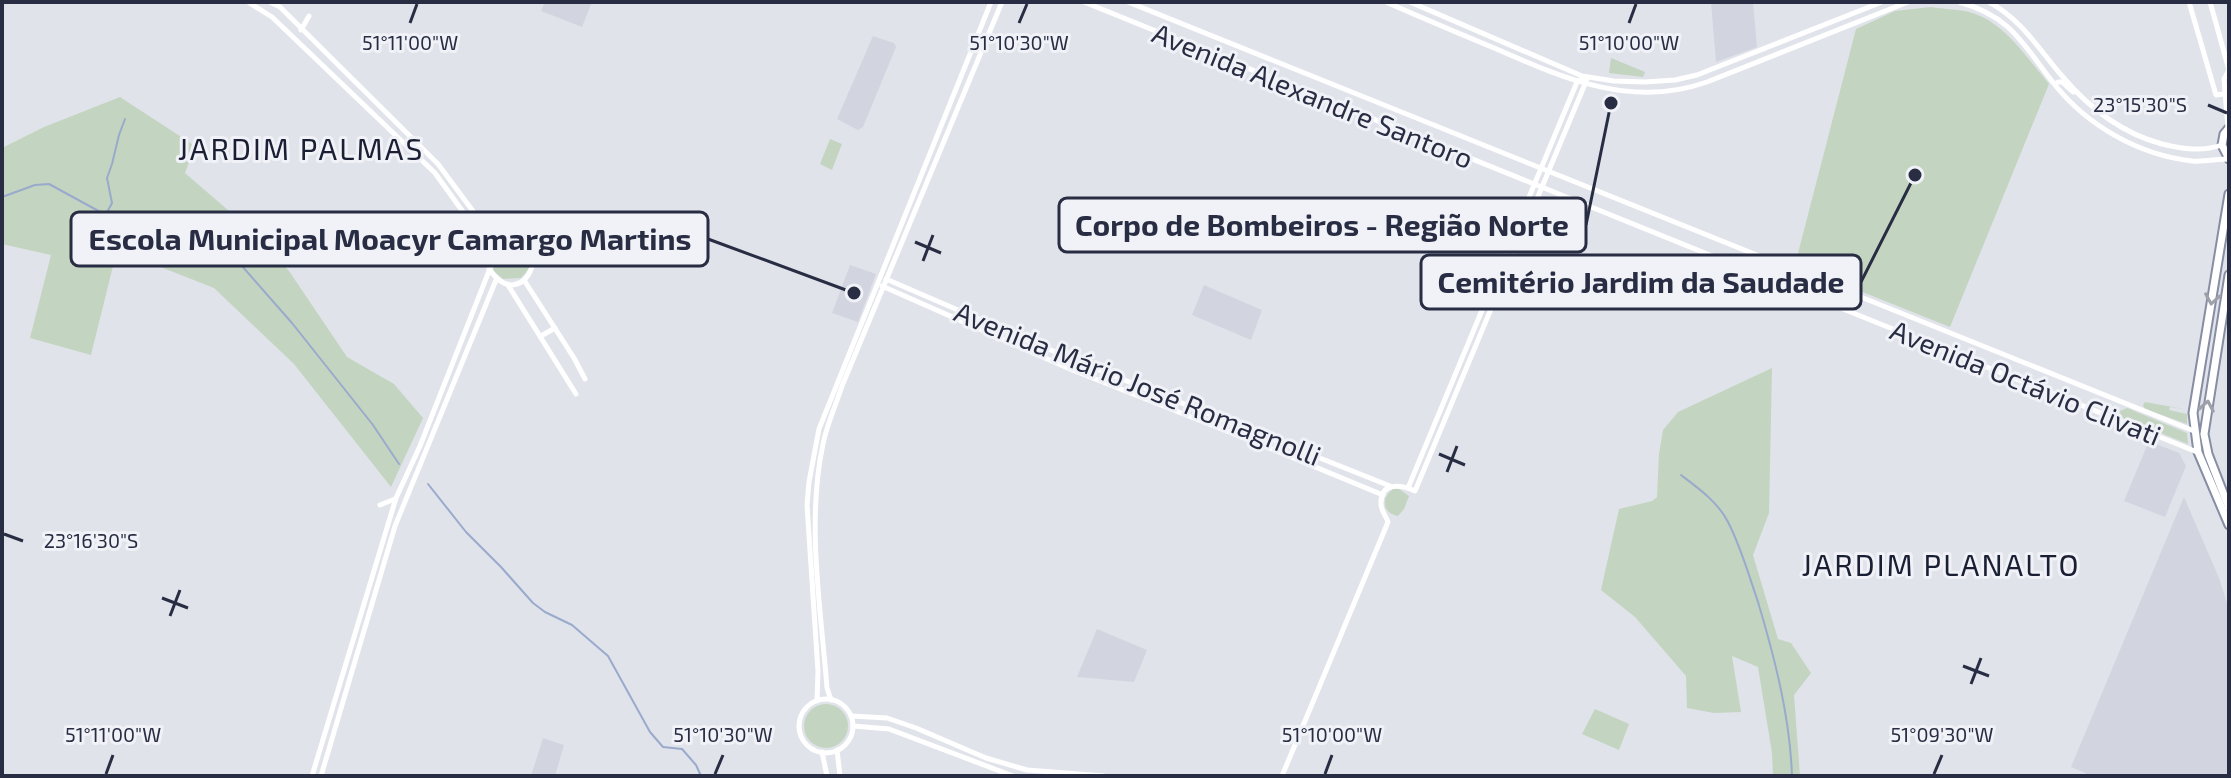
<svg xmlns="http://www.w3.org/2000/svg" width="2231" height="778" viewBox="0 0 2231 778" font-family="'Exo 2',sans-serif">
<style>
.built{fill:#d2d5df}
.green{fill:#c3d5c1}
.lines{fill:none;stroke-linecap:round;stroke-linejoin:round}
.stream{stroke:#9aaacc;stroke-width:2}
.highway-casing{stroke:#878da2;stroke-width:11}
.secondary{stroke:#fff;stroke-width:5}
.highway{stroke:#fff;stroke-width:7}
.oneway{stroke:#9ea0aa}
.ticks{fill:none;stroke:#282d43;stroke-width:3}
.labels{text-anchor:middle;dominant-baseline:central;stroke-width:6;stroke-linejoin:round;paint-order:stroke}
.street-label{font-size:28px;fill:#282d43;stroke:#f0f2f7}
.neighbourhood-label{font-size:30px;letter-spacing:2px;fill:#1a1f33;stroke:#f0f2f7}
.ticks-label{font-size:20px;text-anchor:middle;fill:#282d43;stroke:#f0f2f7;stroke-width:6;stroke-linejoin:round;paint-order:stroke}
.leader{fill:none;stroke:#282d43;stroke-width:3}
.callout-dot{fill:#282d43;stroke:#f0f2f7;stroke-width:3}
.callout{fill:#f0f2f7;stroke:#282d43;stroke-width:3}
.callout-label{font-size:30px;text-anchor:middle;font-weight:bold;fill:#282d43}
</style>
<rect width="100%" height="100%" fill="#e0e3ea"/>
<g class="built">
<polygon points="545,2 592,2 582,27 541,11"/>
<polygon points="1711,2 1753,2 1757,47 1716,62"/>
<polygon points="873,36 894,43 896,47 863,127 858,130 837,119"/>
<polygon points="850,265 876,274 858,322 832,313"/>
<polygon points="1204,285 1262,310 1251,340 1192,315"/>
<polygon points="2149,441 2179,453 2186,466 2165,517 2124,501"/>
<polygon points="2184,497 2219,578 2229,609 2229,776 2092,776 2071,767"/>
<polygon points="1097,629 1147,650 1134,682 1077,677"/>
<polygon points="543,738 564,745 555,776 531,776"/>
</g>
<g class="green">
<path d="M1931 7C1944 9 1957 9 1969 12 2004 21 2027 58 2049 84L1950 327 1795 265 1856 29 1895 11Z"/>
<polygon points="1611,58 1645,72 1643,77 1609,73"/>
<polygon points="120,97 195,146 185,173 258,236 289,271 347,357 394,384 423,418 391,487 294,364 214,288 158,266 136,260 127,259 120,260 113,266 91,355 30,338 51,255 2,244 2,148 44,127"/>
<polygon points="830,139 842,144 832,170 820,164"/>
<polygon points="506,240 519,241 529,250 531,266 521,278 503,279 493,270"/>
<polygon points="1772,368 1769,513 1753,555 1778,639 1791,643 1811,673 1794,695 1800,776 1773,776 1772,753 1758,667 1732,656 1741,712 1714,713 1687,708 1686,676 1635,617 1601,590 1619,509 1652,501 1657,497 1659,454 1663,430 1678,412"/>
<polygon points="2145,402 2184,409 2170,407 2169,410 2187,414 2187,424 2145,409 2143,405"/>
<polygon points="2127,408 2187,433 2188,444 2121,417 2120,411"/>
<path d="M1393 489H1399L1409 496 1404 509 1398 516C1383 513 1380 499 1393 489Z"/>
<circle cx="826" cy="726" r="22"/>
<polygon points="1595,709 1629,724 1619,750 1582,734"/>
</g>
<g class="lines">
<g class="stream">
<path d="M2 197 35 185 49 184 104 214 103 224 105 225 130 227C143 243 162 233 178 228L242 266 292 323 373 425 399 464"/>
<polyline points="105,216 112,203 107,178 112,164 119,135 125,119"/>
<path d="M1681 475C1698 488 1718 502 1728 522 1741 547 1749 576 1758 602 1775 659 1790 717 1792 776"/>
<polyline points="428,484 466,532 501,567 533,603 545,612 572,625 608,656 650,732 663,747 682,749 696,765 701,776"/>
</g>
<defs>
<g id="highway">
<polyline points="2229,128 2224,134 2222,145 2229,159"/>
<polyline points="2229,194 2193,413 2198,452 2229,525"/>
<polyline points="2229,275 2204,434 2208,454 2229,508"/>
</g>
</defs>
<use href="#highway" class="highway-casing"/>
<g class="secondary">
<polyline points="248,2 272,17 435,173 494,255"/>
<polyline points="270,2 280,7 438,164 498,245"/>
<polyline points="1084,2 2197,452"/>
<polyline points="1128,2 2194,431"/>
<path d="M1386 2C1422 18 1458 33 1494 48 1563 78 1631 109 1707 82L1908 2"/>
<polyline points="1410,2 1582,76 1614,81 1645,82 1675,80 1697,75 1882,2"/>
<path d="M1959 2C2013 17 2023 45 2055 85 2088 126 2139 155 2192 161 2204 162 2217 159 2229 159"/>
<path d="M1989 2C2022 20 2038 48 2062 76 2089 108 2121 133 2162 144 2183 149 2201 152 2222 145"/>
<polyline points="2189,2 2216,95 2224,94"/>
<polyline points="2210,2 2229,70"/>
<polyline points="301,30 309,16"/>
<polyline points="2055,84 2058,82 2062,82 2073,92"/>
<polyline points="2228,128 2224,79 2229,70"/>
<polyline points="886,279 1074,360 1390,486"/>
<polyline points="524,280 574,358 585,379"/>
<polyline points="508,285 576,394"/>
<polyline points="882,286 1070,369 1262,445 1383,495"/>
<polyline points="541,336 555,328"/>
<polyline points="1408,488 1577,82 1582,79 1587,79"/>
<polyline points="380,505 395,499"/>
<circle cx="826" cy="726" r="27"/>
<path d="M831 700 827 688C821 609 806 523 823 444 827 424 836 405 842 386L1002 2"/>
<polyline points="817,701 818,671 807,505 809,482 819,429 991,2"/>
<polyline points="851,716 887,718 916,728 986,758 1027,770 1104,776"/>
<polyline points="853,726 889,729 1013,776"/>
<polyline points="837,750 840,776"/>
<polyline points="822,752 827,776"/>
<path d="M312 776 396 498 420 446 502 238C561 224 526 322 489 269"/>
<polyline points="321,776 395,526 496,280"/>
<path d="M1282 776 1388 522C1386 516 1381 511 1381 504 1380 481 1402 485 1415 491L1585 84"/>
</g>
<use href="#highway" class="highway"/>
</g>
<defs><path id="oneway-chevron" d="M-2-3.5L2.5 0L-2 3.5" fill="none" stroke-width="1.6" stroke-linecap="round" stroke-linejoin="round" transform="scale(2)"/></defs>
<g class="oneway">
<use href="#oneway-chevron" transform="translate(2212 299) rotate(99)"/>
<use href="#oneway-chevron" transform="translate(2207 406) rotate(-80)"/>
</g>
<path class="ticks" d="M410 23 417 4M1019 23 1027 4M1629 23 1636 4M2208 105 2227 113M915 242 941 253M923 261 933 235M1439 454 1465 465M1447 472 1457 446M4 534 23 541M162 598 188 608M170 616 180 590M1963 666 1989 676M1971 684 1981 658M106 774 113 755M715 774 723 755M1325 774 1332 755M1934 774 1942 755"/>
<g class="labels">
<g class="street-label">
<text transform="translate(1313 95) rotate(22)">Avenida Alexandre Santoro</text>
<text transform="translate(2026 382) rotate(22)">Avenida Octávio Clivati</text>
<text transform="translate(1138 383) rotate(22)">Avenida Mário José Romagnolli</text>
</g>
<g class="neighbourhood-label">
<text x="301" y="148">JARDIM PALMAS</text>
<text x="1941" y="564">JARDIM PLANALTO</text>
</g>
</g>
<g class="ticks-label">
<text x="410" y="50">51°11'00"W</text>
<text x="1019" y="50">51°10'30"W</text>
<text x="1629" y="50">51°10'00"W</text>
<text x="2140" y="112">23°15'30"S</text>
<text x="91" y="548">23°16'30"S</text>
<text x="113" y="742">51°11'00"W</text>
<text x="723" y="742">51°10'30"W</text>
<text x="1332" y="742">51°10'00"W</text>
<text x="1942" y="742">51°09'30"W</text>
</g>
<path class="leader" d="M1611 103L1586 225M854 293L708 239M1915 175L1861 282"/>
<g class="callout-dot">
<circle cx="1611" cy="103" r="8"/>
<circle cx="854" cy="293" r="8"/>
<circle cx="1915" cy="175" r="8"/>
</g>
<g class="callout">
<rect x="1059" y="198" width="527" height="54" rx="8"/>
<rect x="71" y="212" width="637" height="54" rx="8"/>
<rect x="1421" y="255" width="440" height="54" rx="8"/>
</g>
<g class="callout-label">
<text x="1322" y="236">Corpo de Bombeiros - Região Norte</text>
<text x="390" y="250">Escola Municipal Moacyr Camargo Martins</text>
<text x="1641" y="293">Cemitério Jardim da Saudade</text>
</g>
<rect width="2231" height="778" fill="none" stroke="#282d43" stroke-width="8"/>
</svg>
